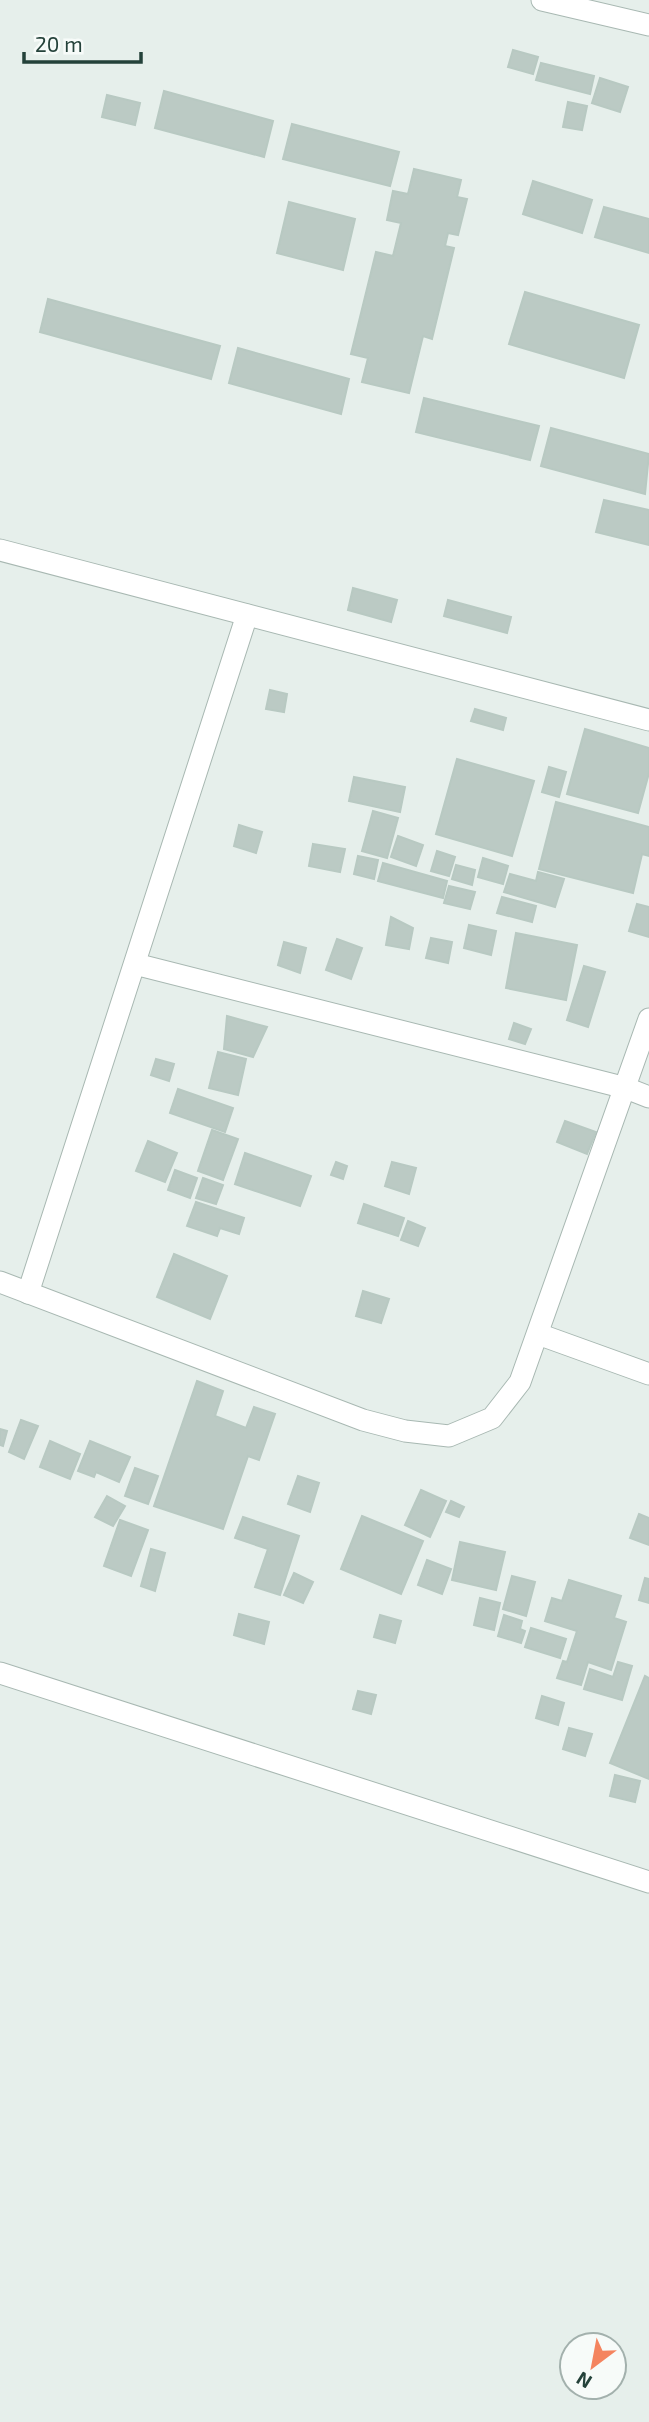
<svg xmlns="http://www.w3.org/2000/svg" width="649" height="2422" viewBox="0 0 649 2422" font-family="'Exo 2',sans-serif">
<style>
.building{fill:#bbcac4;stroke:#b8c9c2;stroke-width:2}
.lines{fill:none;stroke-linecap:round;stroke-linejoin:round}
.minor-casing{stroke:#a8b8b2;stroke-width:23}
.minor{stroke:#fff;stroke-width:21}
</style>
<rect width="100%" height="100%" fill="#e6efeb"/>
<g class="building">
<polygon points="513,50 538,57 533,74 508,67"/>
<polygon points="541,63 594,76 590,94 536,80"/>
<polygon points="600,78 628,87 620,112 592,103"/>
<polygon points="164,91 273,121 264,157 155,128"/>
<polygon points="107,95 140,103 135,125 102,117"/>
<polygon points="568,102 587,106 582,130 563,127"/>
<polygon points="292,124 399,152 390,186 283,159"/>
<polygon points="414,169 461,180 457,197 467,199 458,235 448,233 445,246 454,248 432,339 423,336 409,393 362,382 368,358 351,354 376,252 393,256 401,223 387,220 393,191 408,194"/>
<polygon points="533,181 592,200 582,233 523,214"/>
<polygon points="289,202 355,219 343,270 277,253"/>
<polygon points="604,207 649,219 649,253 595,237"/>
<polygon points="525,292 639,325 624,378 509,344"/>
<polygon points="48,299 220,346 211,379 40,332"/>
<polygon points="238,348 349,379 341,414 229,383"/>
<polygon points="424,398 539,426 530,460 416,432"/>
<polygon points="551,428 649,454 645,494 541,466"/>
<polygon points="604,500 649,510 649,545 596,532"/>
<polygon points="353,588 397,600 391,622 348,610"/>
<polygon points="448,600 511,617 507,633 444,616"/>
<polygon points="270,690 287,694 284,712 266,709"/>
<polygon points="475,709 506,718 503,730 471,721"/>
<polygon points="585,729 649,748 649,773 638,813 567,794"/>
<polygon points="457,759 534,781 512,856 436,834"/>
<polygon points="549,767 566,772 559,797 542,792"/>
<polygon points="354,777 405,787 400,812 349,801"/>
<polygon points="556,802 649,827 649,856 642,854 633,893 539,869"/>
<polygon points="373,811 398,818 387,858 362,851"/>
<polygon points="239,825 262,832 256,853 234,846"/>
<polygon points="398,836 423,845 416,866 391,857"/>
<polygon points="313,844 345,849 340,872 309,866"/>
<polygon points="437,851 455,857 449,876 431,871"/>
<polygon points="358,856 378,860 374,879 354,874"/>
<polygon points="483,858 508,866 503,884 478,877"/>
<polygon points="383,863 447,881 443,898 378,881"/>
<polygon points="456,865 475,870 472,885 452,879"/>
<polygon points="538,872 564,879 555,907 504,892 510,874 536,881"/>
<polygon points="449,886 475,892 470,909 444,903"/>
<polygon points="502,897 536,906 532,922 497,913"/>
<polygon points="637,904 649,907 649,937 629,931"/>
<polygon points="391,917 413,928 409,949 386,945"/>
<polygon points="469,925 496,931 491,955 464,948"/>
<polygon points="516,933 577,945 566,1000 506,988"/>
<polygon points="431,938 452,942 448,963 426,958"/>
<polygon points="337,939 362,948 351,979 326,970"/>
<polygon points="284,942 306,948 300,973 278,965"/>
<polygon points="584,966 605,972 588,1027 567,1020"/>
<polygon points="227,1016 267,1027 253,1057 224,1049"/>
<polygon points="514,1023 531,1029 525,1044 509,1039"/>
<polygon points="218,1052 246,1059 238,1095 209,1088"/>
<polygon points="156,1059 174,1064 169,1081 151,1075"/>
<polygon points="178,1089 233,1108 225,1132 170,1113"/>
<polygon points="565,1121 596,1132 587,1154 557,1142"/>
<polygon points="212,1130 238,1139 223,1180 198,1171"/>
<polygon points="148,1141 177,1153 165,1182 136,1171"/>
<polygon points="245,1153 311,1176 300,1206 235,1184"/>
<polygon points="336,1162 347,1166 343,1179 331,1175"/>
<polygon points="392,1162 416,1168 409,1194 385,1186"/>
<polygon points="175,1170 197,1178 190,1198 168,1190"/>
<polygon points="203,1178 223,1185 216,1204 196,1198"/>
<polygon points="196,1202 244,1218 239,1234 220,1228 217,1236 187,1226"/>
<polygon points="364,1204 404,1218 398,1236 358,1223"/>
<polygon points="408,1221 425,1228 418,1246 401,1240"/>
<polygon points="174,1254 227,1276 210,1319 157,1297"/>
<polygon points="363,1291 389,1299 381,1323 356,1316"/>
<polygon points="197,1381 223,1391 215,1416 246,1428 254,1407 275,1414 259,1460 248,1456 223,1529 154,1506"/>
<polygon points="21,1420 38,1426 24,1459 9,1452"/>
<polygon points="0,1429 7,1431 3,1446 0,1445"/>
<polygon points="50,1441 80,1454 70,1479 40,1467"/>
<polygon points="90,1441 130,1457 119,1482 96,1472 94,1477 78,1471"/>
<polygon points="135,1468 158,1476 148,1504 125,1496"/>
<polygon points="298,1476 319,1483 310,1512 288,1504"/>
<polygon points="421,1490 446,1501 430,1537 405,1525"/>
<polygon points="107,1496 125,1506 113,1526 95,1517"/>
<polygon points="451,1501 464,1507 459,1517 446,1512"/>
<polygon points="639,1514 649,1518 649,1545 630,1538"/>
<polygon points="362,1516 423,1541 401,1594 341,1569"/>
<polygon points="243,1517 299,1536 280,1595 255,1587 268,1549 235,1538"/>
<polygon points="120,1520 148,1530 131,1576 104,1566"/>
<polygon points="460,1542 505,1552 496,1590 452,1580"/>
<polygon points="151,1549 165,1553 155,1591 141,1586"/>
<polygon points="427,1560 451,1569 442,1594 418,1585"/>
<polygon points="294,1573 313,1582 303,1603 284,1595"/>
<polygon points="512,1576 535,1582 526,1616 503,1609"/>
<polygon points="645,1578 649,1579 649,1603 639,1600"/>
<polygon points="569,1580 621,1596 614,1618 626,1622 611,1670 588,1662 581,1685 557,1678 563,1661 567,1662 577,1631 545,1621 552,1598 562,1601"/>
<polygon points="480,1598 500,1603 494,1630 474,1625"/>
<polygon points="239,1614 269,1622 264,1644 234,1635"/>
<polygon points="380,1615 401,1621 395,1643 374,1637"/>
<polygon points="504,1615 522,1621 520,1629 525,1631 521,1643 498,1636"/>
<polygon points="531,1628 566,1639 560,1658 525,1647"/>
<polygon points="618,1662 632,1666 622,1700 584,1689 590,1669 613,1677"/>
<polygon points="645,1676 649,1678 649,1779 610,1763"/>
<polygon points="358,1691 376,1695 371,1714 353,1709"/>
<polygon points="542,1696 564,1703 558,1725 536,1718"/>
<polygon points="569,1728 592,1734 585,1756 563,1749"/>
<polygon points="615,1775 640,1781 635,1802 610,1796"/>
</g>
<g class="lines">
<defs>
<g id="minor">
<polyline points="542,0 649,25"/>
<polyline points="0,550 649,720"/>
<polyline points="135,964 626,1088 649,1097"/>
<polyline points="0,1282 363,1420 405,1431 449,1436 492,1418 520,1382 649,1019"/>
<polyline points="28,1293 247,615"/>
<polyline points="538,1334 649,1374"/>
<polyline points="0,1673 649,1882"/>
</g>
</defs>
<use href="#minor" class="minor-casing"/>
<use href="#minor" class="minor"/>
</g>
<g transform="translate(593 2366) rotate(212)"><circle r="33" fill="#f7fbf9" stroke="#a3b1ad" stroke-width="2"/>
<path d="M0-5L12 26L0 18L-12 26Z" fill="#f4845f"/>
<text y="-10" font-size="19" font-weight="bold" text-anchor="middle" fill="#24423a">N</text>
</g>
<path d="M24 52v10h117v-10" fill="none" stroke="#24423a" stroke-width="3.5"/>
<text x="35" y="52" font-size="21" fill="#24423a" stroke="#f7fbf9" stroke-width="5" paint-order="stroke">20 m</text>
</svg>
